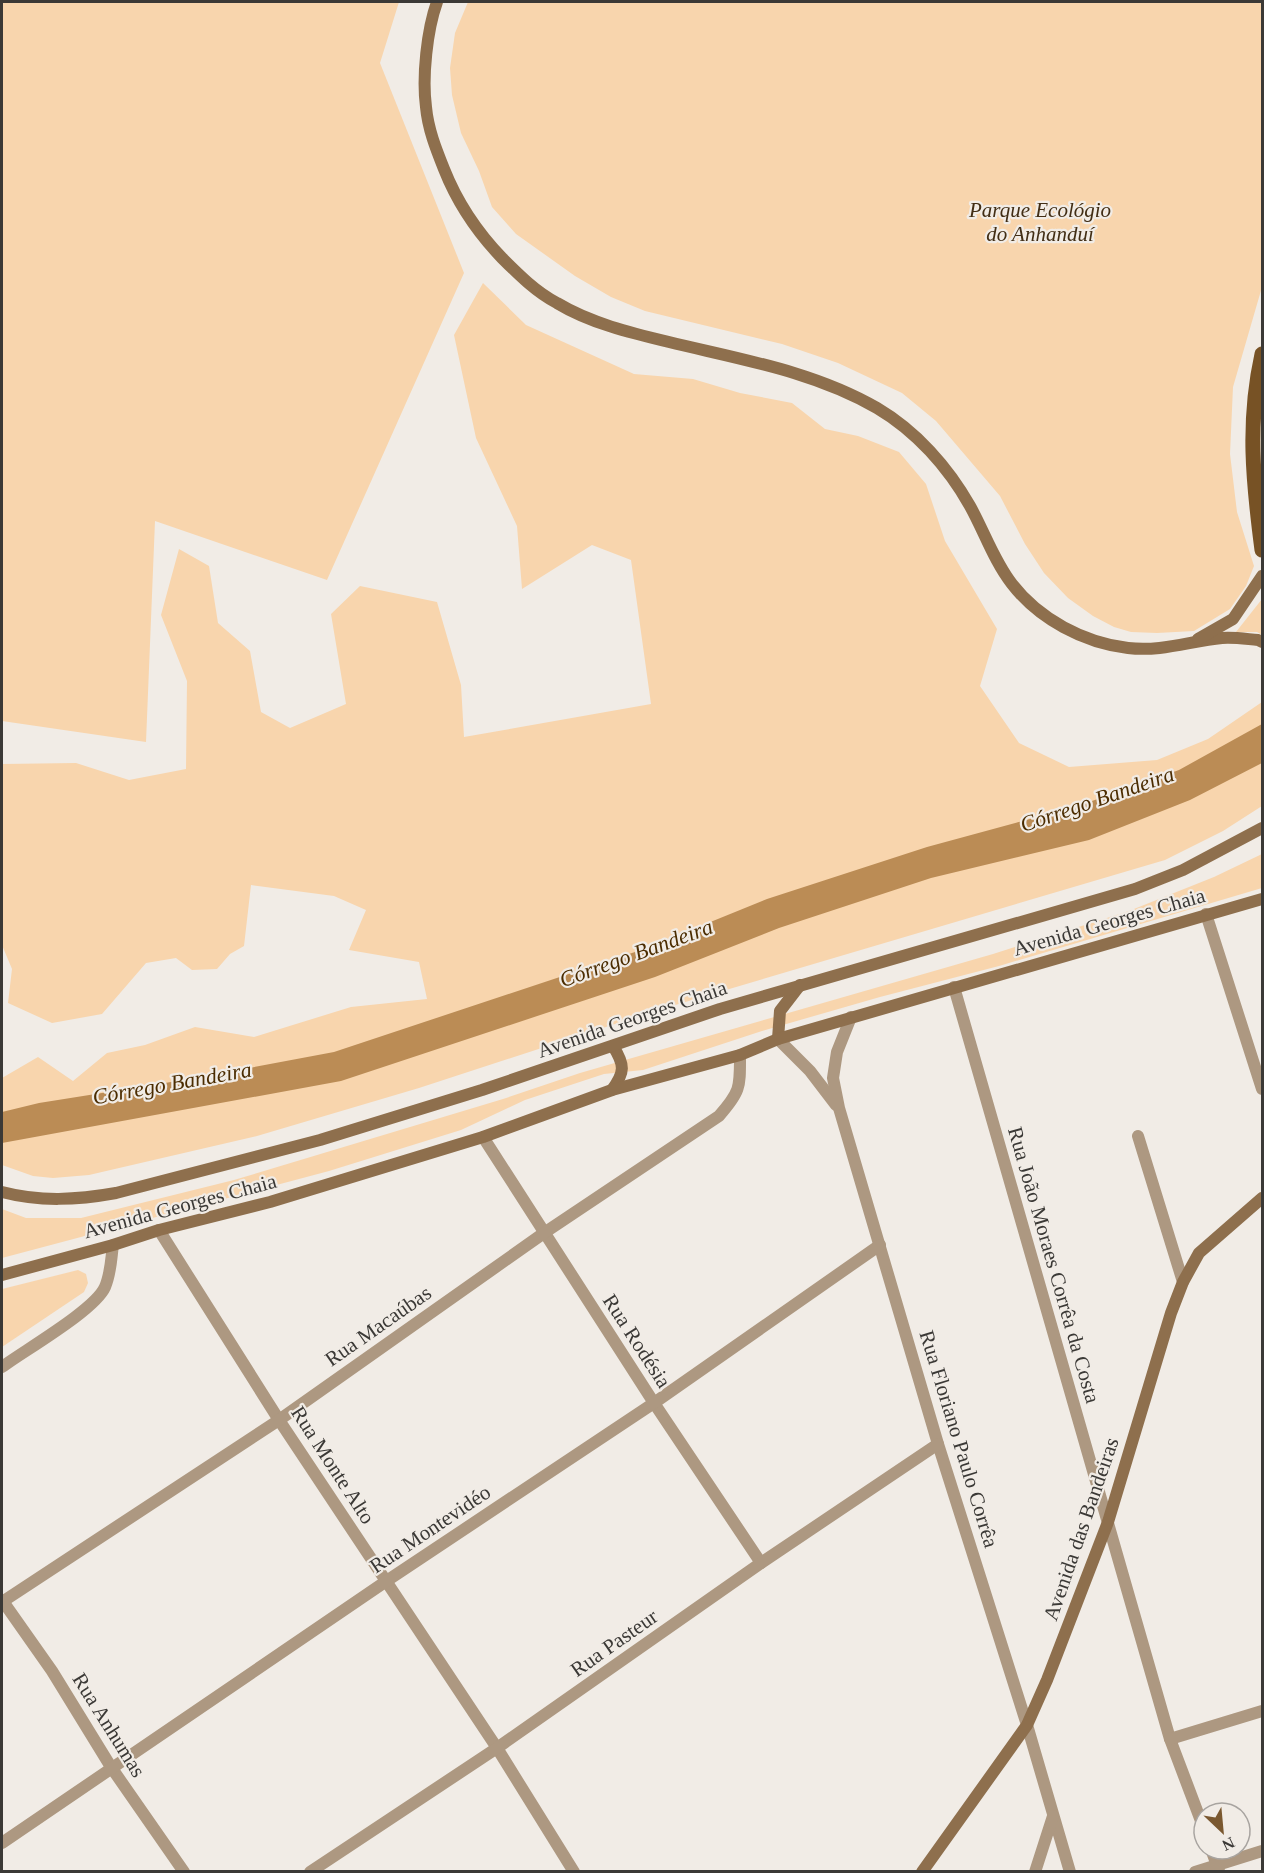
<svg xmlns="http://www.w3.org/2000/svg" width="1264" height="1873" viewBox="0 0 1264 1873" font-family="Georgia,serif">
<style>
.green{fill:#f8d5ad}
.water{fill:#bb8c55}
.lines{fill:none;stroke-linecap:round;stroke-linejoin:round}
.street{stroke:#ad9881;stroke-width:12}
.secondary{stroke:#8e6f4d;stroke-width:12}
.primary{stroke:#775225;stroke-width:15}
.labels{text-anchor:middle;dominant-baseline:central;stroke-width:4.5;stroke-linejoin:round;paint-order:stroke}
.park-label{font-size:21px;font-style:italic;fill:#422e15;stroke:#f1ece6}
.street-label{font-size:21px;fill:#3b3936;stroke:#f1ece6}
.water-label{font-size:22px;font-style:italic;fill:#4b2c00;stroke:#f1ece6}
</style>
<rect width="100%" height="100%" fill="#f1ece6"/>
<g class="green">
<polygon points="2,2 399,2 380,63 464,273 327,580 155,521 146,742 2,721"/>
<polygon points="468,2 1262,2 1262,287 1233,387 1230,454 1237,512 1254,566 1246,586 1230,609 1194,631 1157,633 1131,632 1114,627 1093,616 1068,598 1044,573 1025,544 1000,496 936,421 902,393 838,363 782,344 645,311 611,297 575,276 516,234 492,207 479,171 461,133 452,95 450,68 455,33"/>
<polygon points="483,283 526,325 634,374 693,379 740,393 792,403 825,429 858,436 899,452 926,484 945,541 997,629 980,686 1019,743 1069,767 1157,760 1208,739 1262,702 1262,806 1223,831 1165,860 655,1011 419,1088 257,1136 89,1175 53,1178 33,1176 2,1165 2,1078 38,1057 73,1081 107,1053 145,1045 195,1027 254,1037 351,1007 427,999 419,962 349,950 366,910 334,896 251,885 244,946 230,954 217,969 192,970 176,958 146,963 102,1014 52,1023 8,1003 12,969 2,945 2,764 76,763 129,780 186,769 187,681 161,615 179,549 209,566 218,623 250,651 261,712 290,728 346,704 331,614 360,586 437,602 461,685 464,737 651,704 631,560 592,545 522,589 517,526 476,438 454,335"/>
<polygon points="1262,599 1262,635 1257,632 1236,632"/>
<polygon points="1262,854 1262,888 999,966 880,997 762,1031 643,1070 604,1074 525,1100 461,1130 329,1171 2,1258 2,1209 26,1218 81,1218 234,1180 503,1099 580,1073 993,954 1129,911 1214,877"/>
<polygon points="78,1270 86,1274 88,1283 84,1292 2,1347 2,1289"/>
</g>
<polygon class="water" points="1262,724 1262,763 1190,800 1089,840 931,878 779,928 655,977 341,1081 2,1143 2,1112 39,1103 190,1079 334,1052 644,949 767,899 927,847 1078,806 1179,770"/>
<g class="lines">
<g class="street">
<polyline points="1206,914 1262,1089"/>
<polyline points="954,987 1170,1739 1204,1829"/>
<polyline points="851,1017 837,1052 833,1078 839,1108 938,1444 1027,1725 1070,1872"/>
<polyline points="778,1039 810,1071 836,1105"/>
<polyline points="1138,1136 1183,1282"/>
<polyline points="483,1137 654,1403 761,1563"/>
<polyline points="159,1230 279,1420 497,1748 574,1872"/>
<path d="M2 1367C25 1350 95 1310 105 1287 111 1273 111 1259 113 1245"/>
<polyline points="2,1600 52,1671 111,1767 184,1872"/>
<path d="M2 1602 279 1420 544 1233 719 1116C741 1091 740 1087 740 1055"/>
<polyline points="1170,1739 1262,1711"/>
<polyline points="2,1843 385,1582 654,1403 880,1245"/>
<polyline points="1211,1849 1219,1871"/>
<polyline points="310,1872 497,1748 761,1563 938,1444"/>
<polyline points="1035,1872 1053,1816"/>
<polyline points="1195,1872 1262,1851"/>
</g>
<g class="secondary">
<path d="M437 2C427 30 422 77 426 107 428 129 436 149 444 169 457 202 478 233 502 258 519 275 536 292 557 303 590 323 631 333 669 342 739 359 813 371 877 408 916 431 948 467 970 506 984 531 994 561 1012 584 1039 619 1084 643 1128 648 1162 652 1190 641 1222 638 1234 637 1246 639 1258 640L1262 642"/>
<polyline points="1198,639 1233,619 1262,576"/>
<polyline points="778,1039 780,1011 800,985"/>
<path d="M612 1090C625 1072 625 1065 613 1046"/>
<path d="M2 1192C40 1202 77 1200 116 1193L320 1140 482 1090 720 1009 1135 889 1183 870 1262 828"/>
<polyline points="2,1275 113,1245 159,1230 270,1202 483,1137 612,1090 740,1055 778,1039 1262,899"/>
<polyline points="922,1872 1027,1725 1047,1680 1108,1522 1171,1313 1183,1282 1199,1253 1262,1198"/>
</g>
<path class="primary" d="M1262 354C1247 422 1253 481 1262 550"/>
</g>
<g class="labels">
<g class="park-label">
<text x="1040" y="210">Parque Ecológio<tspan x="1040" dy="24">do Anhanduí</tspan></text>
</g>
<g class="street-label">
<text transform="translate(1109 922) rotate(-16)">Avenida Georges Chaia</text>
<text transform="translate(632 1019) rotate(-19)">Avenida Georges Chaia</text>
<text transform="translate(180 1206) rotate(-15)">Avenida Georges Chaia</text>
<text transform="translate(1054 1265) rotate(74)">Rua João Moraes Corrêa da Costa</text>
<text transform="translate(378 1326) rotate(-35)">Rua Macaúbas</text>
<text transform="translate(637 1341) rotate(57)">Rua Rodésia</text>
<text transform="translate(959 1439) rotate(73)">Rua Floriano Paulo Corrêa</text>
<text transform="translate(333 1465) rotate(57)">Rua Monte Alto</text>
<text transform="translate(430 1529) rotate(-34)">Rua Montevidéo</text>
<text transform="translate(1081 1529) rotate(-71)">Avenida das Bandeiras</text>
<text transform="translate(614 1643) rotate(-35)">Rua Pasteur</text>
<text transform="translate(109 1725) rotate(58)">Rua Anhumas</text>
</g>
<g class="water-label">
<text transform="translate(1097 799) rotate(-19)">Córrego Bandeira</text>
<text transform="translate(636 953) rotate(-20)">Córrego Bandeira</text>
<text transform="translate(172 1083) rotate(-10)">Córrego Bandeira</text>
</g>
</g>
<rect width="1264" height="1873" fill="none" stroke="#3b3936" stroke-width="6"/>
<g transform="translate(1222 1831) rotate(154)"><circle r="28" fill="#f1ece6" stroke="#a8a4a0" stroke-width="1.5"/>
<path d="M0-4.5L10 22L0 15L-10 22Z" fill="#7a5830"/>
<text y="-9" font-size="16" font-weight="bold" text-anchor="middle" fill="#3b3936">N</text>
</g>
</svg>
